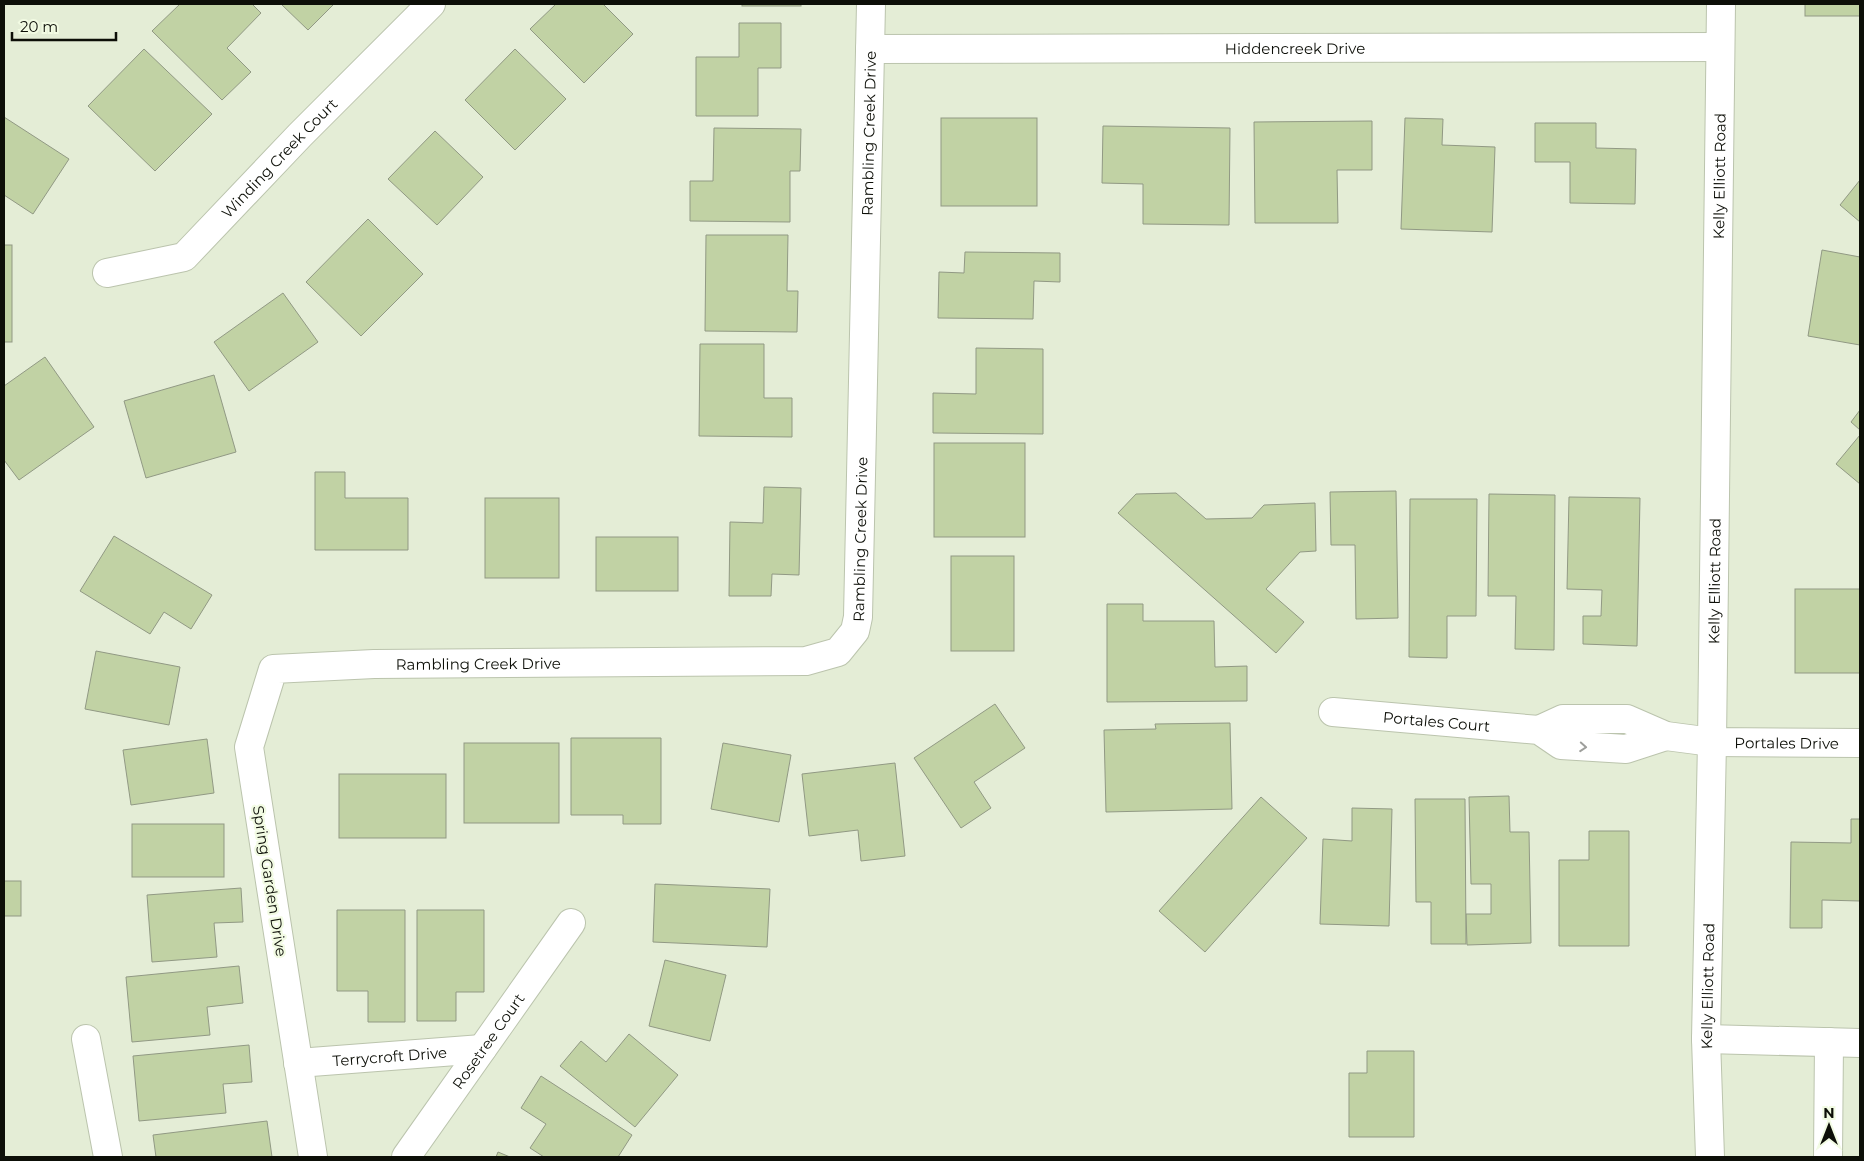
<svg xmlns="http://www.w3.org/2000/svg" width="1864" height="1161" viewBox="0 0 1864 1161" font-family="Montserrat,sans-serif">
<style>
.building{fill:#c1d2a4;stroke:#919984}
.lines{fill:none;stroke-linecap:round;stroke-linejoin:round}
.minor-casing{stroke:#bbc4ad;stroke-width:30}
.minor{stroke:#fff;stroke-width:28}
.oneway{stroke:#9e9f9c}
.labels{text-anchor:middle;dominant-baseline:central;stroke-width:4.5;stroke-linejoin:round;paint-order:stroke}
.street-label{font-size:15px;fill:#0d0f08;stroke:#f2fbe3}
</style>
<rect width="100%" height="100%" fill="#e4edd6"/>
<g class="building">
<polygon points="180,4 252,4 261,13 227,48 251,72 222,100 152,31"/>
<polygon points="281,4 334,4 308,30"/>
<polygon points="556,4 603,4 633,34 584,83 530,29"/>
<rect x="742" y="4" width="59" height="2"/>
<rect x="1805" y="4" width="55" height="12"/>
<polygon points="739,23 781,23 781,68 758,68 758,116 696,116 696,57 739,57"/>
<polygon points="144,49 212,114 155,171 88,106"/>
<polygon points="515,49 566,99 515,150 465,100"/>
<polygon points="4,117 69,159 33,214 4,195"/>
<rect x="941" y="118" width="96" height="88"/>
<polygon points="1405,118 1443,119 1442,145 1495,147 1492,232 1401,229"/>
<polygon points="1372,121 1372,170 1337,170 1338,223 1255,223 1254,122"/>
<polygon points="1535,123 1596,123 1596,148 1636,149 1635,204 1570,203 1570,162 1535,162"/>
<polygon points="1103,126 1230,128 1229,225 1143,224 1143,184 1102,183"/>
<polygon points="714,128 801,129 800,171 790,171 790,222 690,221 690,181 713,181"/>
<polygon points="435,131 483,177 437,225 388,179"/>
<polygon points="1860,180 1860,222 1840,205"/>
<polygon points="368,219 423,274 361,336 306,282"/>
<polygon points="706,235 788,235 787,291 798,291 797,332 705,331"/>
<rect x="4" y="245" width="8" height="97"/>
<polygon points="1822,250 1860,257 1860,345 1808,336"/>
<polygon points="965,252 1060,253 1060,282 1034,281 1033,319 938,318 939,272 964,273"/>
<polygon points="283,293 318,342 249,391 214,342"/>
<polygon points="700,344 764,344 764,398 792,398 792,437 699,436"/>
<polygon points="976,348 1043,349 1043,434 933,433 933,393 976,394"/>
<polygon points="45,357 94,427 19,480 4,460 4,386"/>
<polygon points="214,375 236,452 146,478 124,401"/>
<polygon points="1860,410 1860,430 1851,422"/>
<polygon points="1860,435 1860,484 1836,464"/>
<rect x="934" y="443" width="91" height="94"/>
<polygon points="315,472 345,472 345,498 408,498 408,550 315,550"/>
<polygon points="764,487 801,488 799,575 772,574 771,596 729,596 730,522 763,523"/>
<polygon points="1396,491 1398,618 1356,619 1355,545 1331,545 1330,492"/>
<polygon points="1176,493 1206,519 1252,518 1264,505 1315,503 1316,551 1300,552 1266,589 1304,622 1276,653 1118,513 1136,494"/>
<polygon points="1489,494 1555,495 1554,650 1515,649 1516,596 1488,596"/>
<polygon points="1569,497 1640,498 1637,646 1583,644 1583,616 1601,616 1602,590 1567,589"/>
<rect x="485" y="498" width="74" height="80"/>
<polygon points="1410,499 1477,499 1476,616 1447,616 1447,658 1409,657"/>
<polygon points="114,536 212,595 191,629 164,612 150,634 80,591"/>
<rect x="596" y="537" width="82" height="54"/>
<rect x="951" y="556" width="63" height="95"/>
<rect x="1795" y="589" width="65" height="84"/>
<polygon points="1107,604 1143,604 1143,621 1214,621 1215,667 1247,666 1247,701 1107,702"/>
<polygon points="96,651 180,667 169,725 85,709"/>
<polygon points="995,704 1025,748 974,782 991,808 961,828 914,758"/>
<polygon points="1230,723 1232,809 1106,812 1104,730 1156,729 1155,724"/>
<polygon points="571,738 661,738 661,824 623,824 623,815 571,815"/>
<polygon points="207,739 214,793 131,805 123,750"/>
<rect x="464" y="743" width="95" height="80"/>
<polygon points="723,743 791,755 779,822 711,809"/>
<polygon points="895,763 905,856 861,861 858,830 809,836 802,774"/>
<rect x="339" y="774" width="107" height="64"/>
<polygon points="1509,796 1510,832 1529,832 1531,943 1467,945 1466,914 1491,914 1491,884 1471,884 1469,797"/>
<polygon points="1261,797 1307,838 1205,952 1159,911"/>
<polygon points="1415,799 1465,799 1466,944 1431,944 1431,902 1416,902"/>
<polygon points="1352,808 1392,809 1389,926 1320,924 1323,839 1352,841"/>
<polygon points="1851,819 1860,819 1860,901 1822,900 1822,928 1790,928 1791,842 1851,843"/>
<rect x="132" y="824" width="92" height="53"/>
<polygon points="1589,831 1629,831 1629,946 1559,946 1559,860 1589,860"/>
<rect x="4" y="881" width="17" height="35"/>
<polygon points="655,884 770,889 767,947 653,942"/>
<polygon points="241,888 243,922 214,923 217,957 152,962 147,895"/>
<polygon points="337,910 405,910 405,1022 368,1022 368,991 337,991"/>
<polygon points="417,910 484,910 484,992 456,992 456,1021 417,1021"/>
<polygon points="665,960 726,975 710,1041 649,1026"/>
<polygon points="239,966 243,1003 207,1007 210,1035 132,1042 126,977"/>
<polygon points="629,1034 678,1075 635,1127 560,1066 581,1041 606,1062"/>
<polygon points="249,1045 252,1082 223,1084 226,1113 139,1121 133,1056"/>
<polygon points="1367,1051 1414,1051 1414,1137 1349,1137 1349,1073 1367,1073"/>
<polygon points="541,1076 632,1135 618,1157 544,1157 530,1148 546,1124 521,1108"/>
<polygon points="267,1121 272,1157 156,1157 153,1135"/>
<polygon points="498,1152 510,1157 496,1157"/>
</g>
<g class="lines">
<defs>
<g id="minor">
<path id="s1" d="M870 49 1720 47"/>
<path id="s2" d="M107 273 184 257 300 135 431 4"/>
<path id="s3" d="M1333 712 1539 730 1561 745 1626 749 1666 736"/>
<path id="s4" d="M1539 730 1563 719H1627L1666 736 1712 742 1860 743"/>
<polyline points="86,1039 108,1157"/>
<polyline points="1706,1039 1860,1043"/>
<path id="s5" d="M298 1063 482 1049"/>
<path id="s6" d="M313 1157 249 747 273 669 374 664 806 661 838 652 855 631 858 617 871 4"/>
<path id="s7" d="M406 1157 571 923"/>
<path id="s8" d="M1710 1157 1706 1039 1712 742 1721 4"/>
<polyline points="1828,1157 1829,1042"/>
</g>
</defs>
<use href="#minor" class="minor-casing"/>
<use href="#minor" class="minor"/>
</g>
<defs><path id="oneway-chevron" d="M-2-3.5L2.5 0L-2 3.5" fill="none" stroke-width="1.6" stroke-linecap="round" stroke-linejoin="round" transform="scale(1.25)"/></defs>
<use class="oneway" href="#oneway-chevron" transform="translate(1583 747) rotate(4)"/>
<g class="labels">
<g class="street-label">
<text stroke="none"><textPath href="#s1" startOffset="425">Hiddencreek Drive</textPath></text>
<text stroke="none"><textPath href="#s6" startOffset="1588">Rambling Creek Drive</textPath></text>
<text stroke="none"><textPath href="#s2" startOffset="216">Winding Creek Court</textPath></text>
<text stroke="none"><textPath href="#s8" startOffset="981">Kelly Elliott Road</textPath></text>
<text stroke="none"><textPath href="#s6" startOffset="1182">Rambling Creek Drive</textPath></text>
<text stroke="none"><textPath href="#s8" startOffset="576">Kelly Elliott Road</textPath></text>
<text stroke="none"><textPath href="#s6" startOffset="702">Rambling Creek Drive</textPath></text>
<text stroke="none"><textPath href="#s3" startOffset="104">Portales Court</textPath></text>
<text stroke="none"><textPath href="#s4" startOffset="254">Portales Drive</textPath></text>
<text transform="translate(270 881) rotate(81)">Spring Garden Drive</text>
<text stroke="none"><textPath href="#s8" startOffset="171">Kelly Elliott Road</textPath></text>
<text stroke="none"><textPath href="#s7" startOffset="142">Rosetree Court</textPath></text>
<text stroke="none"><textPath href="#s5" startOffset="92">Terrycroft Drive</textPath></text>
</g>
</g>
<rect width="1864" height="1161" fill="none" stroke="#0d0f08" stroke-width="10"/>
<g transform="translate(1829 1126)" stroke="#f2fbe3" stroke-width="4" paint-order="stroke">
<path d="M0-4L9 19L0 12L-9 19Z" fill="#0d0f08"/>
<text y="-8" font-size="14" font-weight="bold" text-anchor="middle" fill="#0d0f08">N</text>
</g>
<path d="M12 32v8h104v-8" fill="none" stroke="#0d0f08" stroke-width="2.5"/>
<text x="20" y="32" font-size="15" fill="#0d0f08" stroke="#f2fbe3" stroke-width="4" paint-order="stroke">20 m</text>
</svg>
